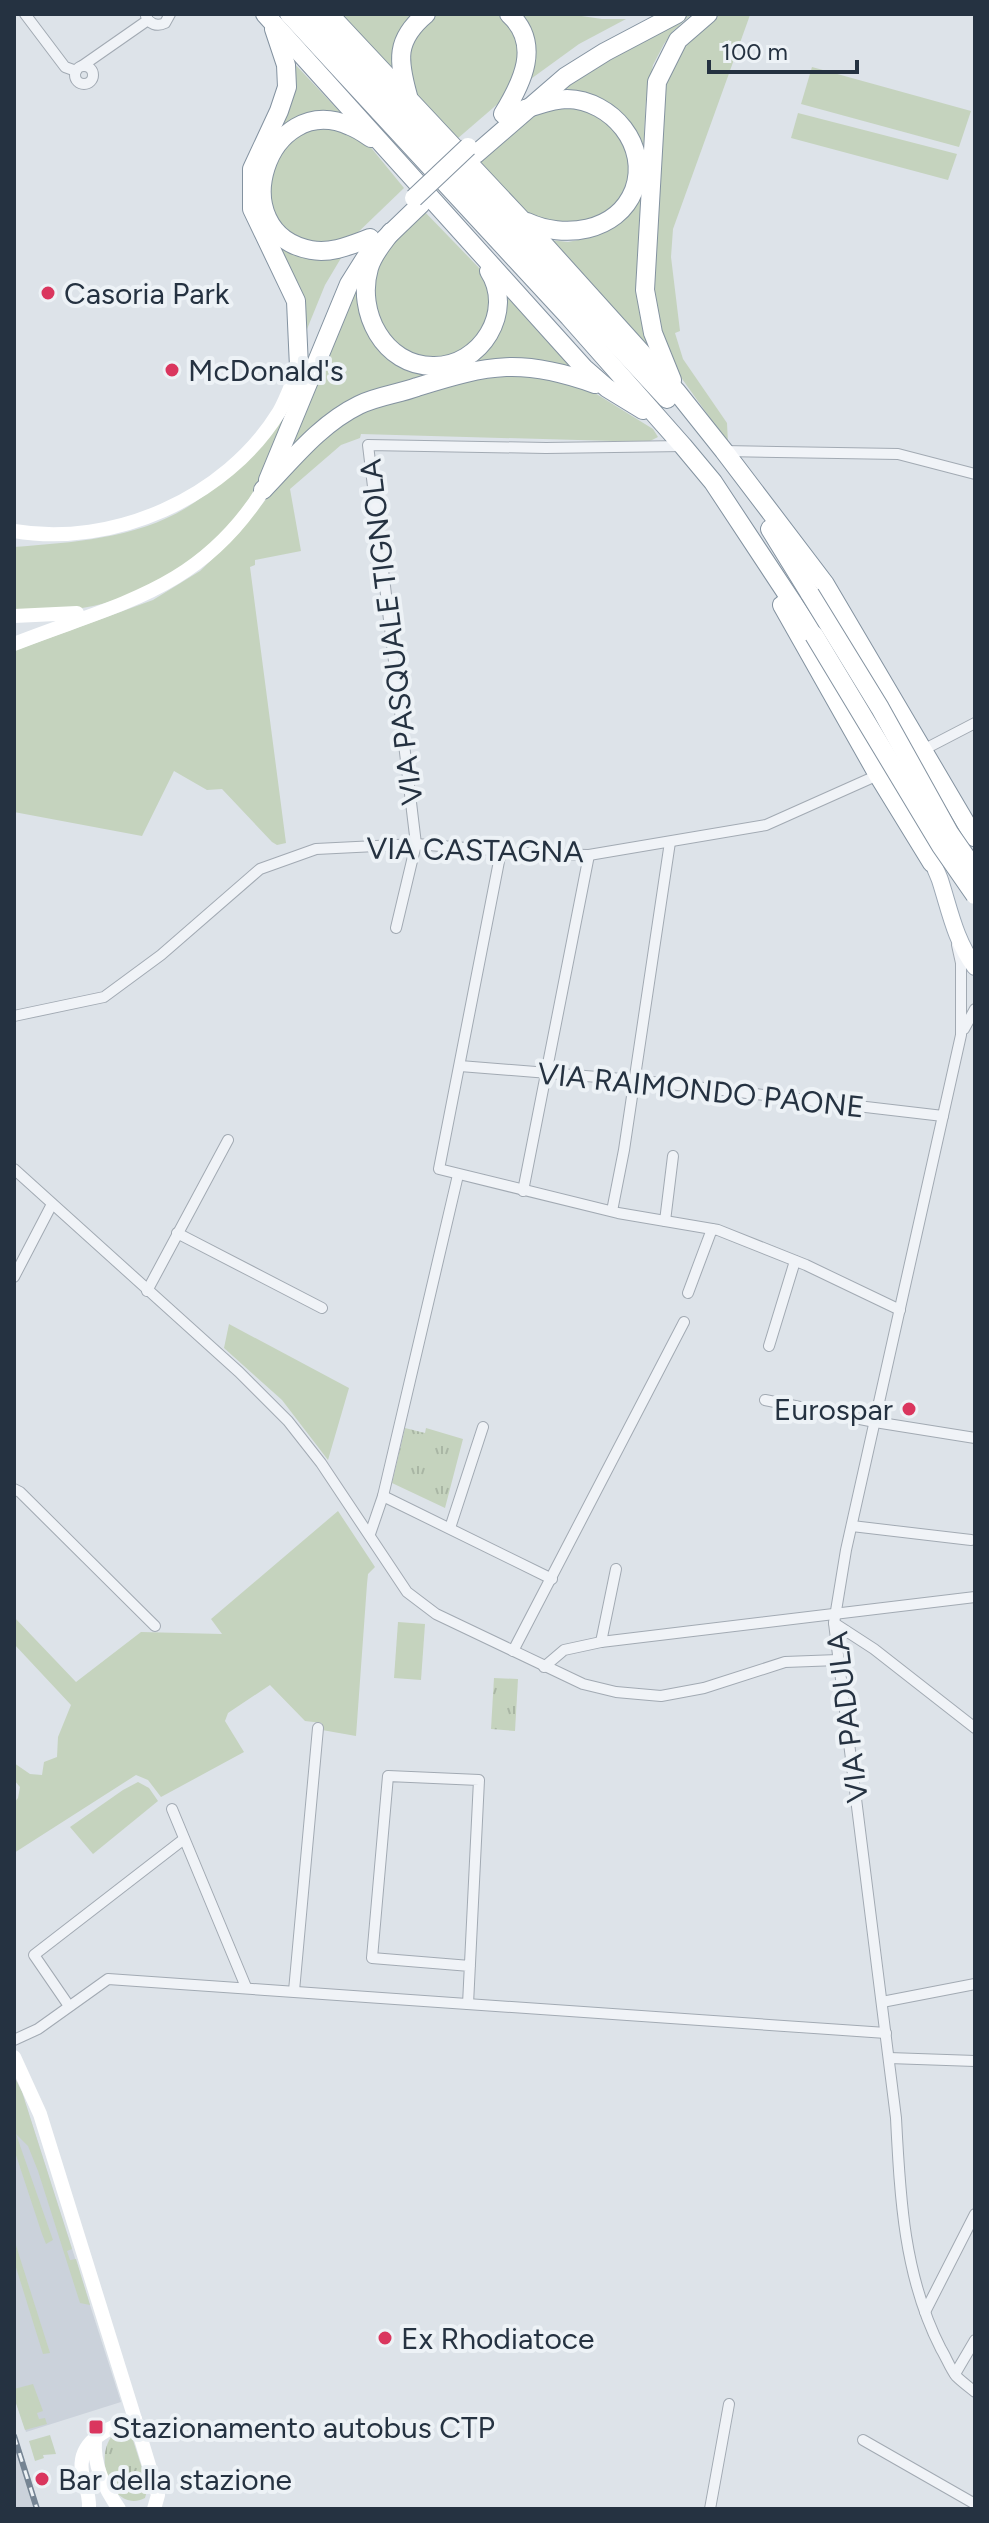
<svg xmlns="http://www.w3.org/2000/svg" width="989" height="2523" viewBox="0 0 989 2523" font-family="Figtree,sans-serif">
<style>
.built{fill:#cbd2db}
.green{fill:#c5d3be}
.park{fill:url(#park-tufts)}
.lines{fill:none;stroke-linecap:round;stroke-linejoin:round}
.street-casing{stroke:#a2aab3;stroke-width:12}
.primary-casing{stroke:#9ca8b5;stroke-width:18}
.highway-casing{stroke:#8392a0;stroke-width:20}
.street{stroke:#f0f3f7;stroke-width:10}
.secondary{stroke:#fff;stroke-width:14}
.primary{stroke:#fff;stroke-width:16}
.highway{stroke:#fff;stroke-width:18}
.rail-casing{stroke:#758493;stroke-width:6}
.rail{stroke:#edf2f6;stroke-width:3;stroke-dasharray:9;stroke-linecap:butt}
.highway-bridge-casing{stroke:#8392a0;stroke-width:20;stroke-linecap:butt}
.highway-bridge{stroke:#fff;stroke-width:18}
.poi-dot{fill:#da365e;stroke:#edf2f6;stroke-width:3}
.labels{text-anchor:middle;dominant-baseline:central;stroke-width:8;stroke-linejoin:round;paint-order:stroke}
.poi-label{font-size:30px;fill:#253241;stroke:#edf2f6;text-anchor:start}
.street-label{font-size:30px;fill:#253241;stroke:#edf2f6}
</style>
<defs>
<pattern id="park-tufts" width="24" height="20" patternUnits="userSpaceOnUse" patternTransform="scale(2)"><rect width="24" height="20" fill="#c5d3be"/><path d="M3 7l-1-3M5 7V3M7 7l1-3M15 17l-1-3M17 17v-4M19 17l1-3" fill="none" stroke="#a9b6a4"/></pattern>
</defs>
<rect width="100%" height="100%" fill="#dde3e9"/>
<g class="built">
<polygon points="14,2076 22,2092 121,2402 26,2432 14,2397"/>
<polygon points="14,2428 26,2464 40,2509 14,2509"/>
</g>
<g class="green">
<polygon points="336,14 411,14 395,42 393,73"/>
<polygon points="426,14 499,14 515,34 520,52 508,95 457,139 417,98 405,63"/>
<polygon points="513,14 568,14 602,19 626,19 579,44 528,81"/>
<polygon points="692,14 673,31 664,44 653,65 646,99 637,272 654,355 549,240 568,242 593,237 606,230 629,206 635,140 559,92 631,44"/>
<polygon points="715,14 750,15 673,229 671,257 680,331 675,333 683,359 727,423 728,443 675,369 652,314 661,82 668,62"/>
<polygon points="290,59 342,114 343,119 280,134 280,121"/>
<polygon points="812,67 971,111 959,147 801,104"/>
<path d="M548 103 600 111C608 122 621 134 626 147 637 173 618 218 589 223 572 227 550 221 533 220L476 160Z"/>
<polygon points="798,113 957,154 948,180 791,138"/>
<polygon points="318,128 345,131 368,144 404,188 351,239 308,244 279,225 267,194 278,155 306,130"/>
<polygon points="422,209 483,272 491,288 486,329 451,358 423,358 405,351 378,325 372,267"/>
<polygon points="268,229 344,253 325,285 305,334"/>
<polygon points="358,282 366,328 441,371 504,315 508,296 575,369 553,366 373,394 281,466"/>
<polygon points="532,374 590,390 653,429 658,437 648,442 361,434 360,438 341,445 290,489 301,551 255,560 255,565 250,567 286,843 277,845 272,842 222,789 207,790 174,771 142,836 14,812 14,651 153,600 200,571 239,533 304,452 365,408 471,380"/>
<path d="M289 408C277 438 266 471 249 499 213 552 146 599 82 608 60 611 36 610 14 611V547C78 542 149 538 202 497 212 489 220 479 228 470 248 449 269 429 289 408Z"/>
<polygon points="229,1324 349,1388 328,1460 282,1400 224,1348"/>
<polygon points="338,1511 375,1567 368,1574 367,1584 356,1736 322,1730 322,1723 305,1721 270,1685 228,1713 225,1721 244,1752 161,1797 148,1780 136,1775 14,1853 14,1803 18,1798 20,1787 14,1780 14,1763 30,1774 42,1775 44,1762 57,1757 58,1737 71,1705 14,1644 14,1617 76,1682 141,1632 222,1634 211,1619"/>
<polygon points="398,1622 425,1624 421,1680 394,1678"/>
<polygon points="138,1782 149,1788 158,1801 93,1854 70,1827 123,1790"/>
<polygon points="14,2076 22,2092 72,2249 67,2251 70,2260 76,2259 90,2305 80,2303 38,2171 28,2146 16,2134 53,2240 46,2244 42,2234 14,2149"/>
<polygon points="14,2239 50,2353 43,2354 14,2261"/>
<polygon points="33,2384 43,2411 37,2413 39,2419 45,2418 47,2424 25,2430 14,2397 14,2389"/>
<polygon points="50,2435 56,2454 43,2455 44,2458 35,2461 29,2441"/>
</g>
<g class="park">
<polygon points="405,1428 425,1433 426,1428 463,1439 445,1508 392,1483"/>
<polygon points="494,1678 518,1679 515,1731 491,1729"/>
<path d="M122 2428 127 2429 131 2434 148 2487 145 2498C110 2516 87 2445 122 2428Z"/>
</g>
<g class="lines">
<defs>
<g id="street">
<polyline points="25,14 65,67 76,71"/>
<path d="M146 16C149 24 157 27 165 23L170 14"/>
<polyline points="82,66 148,20"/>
<circle cx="84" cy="75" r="9"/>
<polyline points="724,451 898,454 975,474"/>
<polyline points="923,750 975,723"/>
<polyline points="501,851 439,1169 618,1213 718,1230 806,1265 900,1310"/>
<polyline points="396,928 416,844 368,445 546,448 683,446"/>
<path d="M957 945 961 963V1035L846 1550 834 1623 896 2118C900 2198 904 2277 941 2349 946 2357 950 2368 956 2376 962 2382 969 2387 975 2392"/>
<polyline points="14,1016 104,997 161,955 260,869 316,849 416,844 540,854 589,855 766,825 878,775"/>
<polyline points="964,1029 975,1009"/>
<polyline points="460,1066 635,1080 943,1116"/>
<polyline points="14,1169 239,1372 288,1421 321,1463 407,1592 436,1614 583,1684 616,1692 661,1696 704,1688 785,1662 838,1660"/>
<polyline points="523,1191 589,855"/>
<polyline points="612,1211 624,1150 670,842"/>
<polyline points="665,1221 673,1156"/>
<polyline points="177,1233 322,1308"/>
<polyline points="14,1277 52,1204"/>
<polyline points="147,1291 228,1140"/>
<polyline points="688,1293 712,1229"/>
<polyline points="769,1346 795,1261"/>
<polyline points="765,1400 875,1422 975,1438"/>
<polyline points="14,1489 20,1492 155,1626"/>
<polyline points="383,1496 552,1579"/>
<polyline points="852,1526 971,1540"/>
<polyline points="450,1528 483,1427"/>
<polyline points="370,1534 383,1496 458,1175"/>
<polyline points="834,1623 874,1649 975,1728"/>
<polyline points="601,1642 616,1569"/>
<polyline points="513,1651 684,1322"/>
<polyline points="544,1667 564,1650 601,1642 975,1597"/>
<polyline points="172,1809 246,1987"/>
<polyline points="294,1991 318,1728"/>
<polyline points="882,2002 975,1984"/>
<polyline points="468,2004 479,1780 388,1776 372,1958 470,1966"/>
<polyline points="69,2006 34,1955 184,1839"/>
<polyline points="14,2040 38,2029 108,1979 886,2033"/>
<polyline points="889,2058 975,2061"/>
<polyline points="925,2312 975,2214"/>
<polyline points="955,2374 975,2340"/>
<polyline points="863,2440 975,2504"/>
<polyline points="710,2509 729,2404"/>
</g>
<path id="primary" d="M933 850C931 863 936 869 940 880 950 911 955 940 975 967"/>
<g id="highway">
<polyline points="265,14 584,368 607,388 643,410"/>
<polyline points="289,14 569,317 683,446 713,482 814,635"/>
<polyline points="310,14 667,399"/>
<polyline points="329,14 521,219 677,392 724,451 825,584 974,837"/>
<polyline points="274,29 286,65 287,87 279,111 252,169 252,209 296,301 299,367"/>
<path d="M408 96C398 60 395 40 426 14"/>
<path d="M525 109C539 105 553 99 567 99 612 100 650 146 634 190 617 233 563 239 527 222"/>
<path d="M503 114C522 83 542 44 509 14"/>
<polyline points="476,154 565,77 605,52 677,14"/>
<path d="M391 232C383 243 373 254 369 268 356 312 384 366 433 366 481 367 515 311 489 271"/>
<path d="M370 238C351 245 331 254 311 250 221 233 267 89 350 126 358 129 365 134 371 138"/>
<polyline points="672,380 653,333 645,290 657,82 678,40 708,14"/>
<polyline points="268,480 349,284 366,257 421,204"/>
<path d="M263 490C292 460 320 424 359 405 377 396 398 394 417 387 489 364 523 358 595 384"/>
<polyline points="770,529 810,594"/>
<polyline points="782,605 878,775 932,863"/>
</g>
</defs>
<use href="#street" class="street-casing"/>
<use href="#primary" class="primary-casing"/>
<use href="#highway" class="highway-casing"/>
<use href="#street" class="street"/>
<g class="secondary">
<path d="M14 531C113 548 226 498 279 412 287 398 292 382 299 367"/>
<polyline points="14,616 77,613"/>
<path d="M14 644C118 603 199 591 263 490"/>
<polyline points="14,2057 40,2114 135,2419 158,2495 154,2509"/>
<path d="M95 2439C93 2465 104 2487 119 2509"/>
<path d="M89 2509C90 2495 85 2485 82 2472 77 2440 111 2426 135 2419"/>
</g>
<use href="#primary" class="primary"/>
<use href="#highway" class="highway"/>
<defs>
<polyline id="rail" points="14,2436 37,2509"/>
</defs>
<use href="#rail" class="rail-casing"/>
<use href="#rail" class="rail"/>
<defs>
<g id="highway-bridge">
<polyline points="414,198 468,147"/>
<polyline points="810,594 880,708 950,834 975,870"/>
<polyline points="814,635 941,846 975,895"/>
</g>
</defs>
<use href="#highway-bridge" class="highway-bridge-casing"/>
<use href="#highway-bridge" class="highway-bridge"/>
</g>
<g class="poi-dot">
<circle cx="48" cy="293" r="8"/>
<circle cx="172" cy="370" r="8"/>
<circle cx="909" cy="1409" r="8"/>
<circle cx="385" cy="2338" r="8"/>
<rect x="88" y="2419" width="16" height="16" rx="4"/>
<circle cx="42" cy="2479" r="8"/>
</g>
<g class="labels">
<g class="poi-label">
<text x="64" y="293">Casoria Park</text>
<text x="188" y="370">McDonald's</text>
<text x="893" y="1409" text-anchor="end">Eurospar</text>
<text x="401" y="2338">Ex Rhodiatoce</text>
<text x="112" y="2427">Stazionamento autobus CTP</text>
<text x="58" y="2479">Bar della stazione</text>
</g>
<g class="street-label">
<text transform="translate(391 632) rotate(-97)">VIA PASQUALE TIGNOLA</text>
<text transform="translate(475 850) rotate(1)">VIA CASTAGNA</text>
<text transform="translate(701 1090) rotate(6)">VIA RAIMONDO PAONE</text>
<text transform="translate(847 1717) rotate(-97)">VIA PADULA</text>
</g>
</g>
<rect width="989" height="2523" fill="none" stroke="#253241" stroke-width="32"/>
<path d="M709 60v12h148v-12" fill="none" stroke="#253241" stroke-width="4"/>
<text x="721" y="60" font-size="24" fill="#253241" stroke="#edf2f6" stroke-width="6" paint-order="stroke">100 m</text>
</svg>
